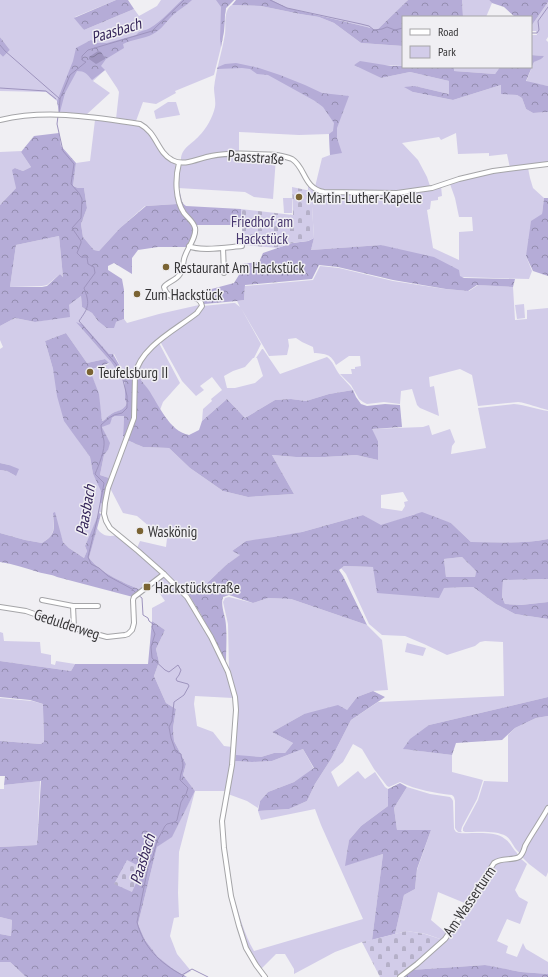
<svg xmlns="http://www.w3.org/2000/svg" width="548" height="977" viewBox="0 0 548 977" font-family="'PT Sans Narrow',sans-serif">
<style>
.green{fill:#d2cce9;fill-rule:evenodd}
.forest{fill:url(#forest-crowns);fill-rule:evenodd}
.cemetery{fill:url(#cemetery-stones)}
.water{fill:url(#water-waves)}
.lines{fill:none;stroke-linecap:round;stroke-linejoin:round}
.stream{stroke:#9e94be;stroke-width:1}
.minor-casing{stroke:#a5a5a8;stroke-width:6}
.minor{stroke:#fff;stroke-width:4}
.poi-dot{fill:#7a6333;stroke:#f0eff3;stroke-width:1.5}
.labels{text-anchor:middle;dominant-baseline:central;stroke-width:3;stroke-linejoin:round;paint-order:stroke}
.street-label{font-size:15px;fill:#363537;stroke:#f0eff3}
.poi-label{font-size:15px;fill:#363537;stroke:#f0eff3;text-anchor:start}
.park-label{font-size:15px;fill:#47376e;stroke:#f0eff3}
.water-label{font-size:16px;font-style:italic;fill:#36265a;stroke:#f0eff3}
</style>
<defs>
<pattern id="forest-crowns" width="20" height="18" patternUnits="userSpaceOnUse"><rect width="20" height="18" fill="#b5acd7"/><path d="M2 6a3 3 0 1 1 6 0M12 15a3 3 0 1 1 6 0" fill="none" stroke="#948daf"/></pattern>
<pattern id="cemetery-stones" width="16" height="16" patternUnits="userSpaceOnUse"><rect width="16" height="16" fill="#d2cce9"/><path d="M2 7V4a2 2 0 0 1 4 0v3zM10 15v-3a2 2 0 0 1 4 0v3z" fill="#b5b0c8"/></pattern>
<pattern id="water-waves" width="16" height="10" patternUnits="userSpaceOnUse"><rect width="16" height="10" fill="#9e94be"/><path d="M0 5q4-4 8 0t8 0" fill="none" stroke="#827a9b"/></pattern>
</defs>
<rect width="100%" height="100%" fill="#f0eff3"/>
<g class="green">
<polygon points="0,0 116,0 75,17 84,30 134,9 139,16 157,6 161,0 234,0 226,8 225,15 224,31 221,47 214,75 175,91 176,93 156,104 143,102 136,121 116,119 119,92 117,88 105,70 93,81 110,93 86,115 59,112 57,101 46,92 0,91 0,54 3,57 10,50 0,37"/>
<polygon points="272,0 408,0 377,30 367,27 288,8"/>
<polygon points="462,0 489,0 492,3 486,17 463,17"/>
<polygon points="548,2 548,37 546,40 548,42 548,86 526,82 534,62 543,56 531,55 531,35 537,35 536,31 531,31 531,26 532,25"/>
<path d="M232 5 261 6 300 14 319 17 334 23 361 43 403 46V66L354 64 381 78 410 72 449 81V94L415 86 413 92 453 100 501 85V93L517 95 522 98 526 109 533 113 548 112V162L510 168 507 154 489 156V153L458 154 456 133 441 140 439 137 402 143 418 160 427 177 430 186 400 191H327L318 189 315 187 322 158 330 155 329 134 299 135 239 132V152H228L214 153 183 161 181 160C181 148 192 144 199 136 206 129 213 117 215 107 216 101 214 94 214 88 216 70 222 52 225 34 226 26 224 16 228 9 229 7 230 6 232 5Z"/>
<polygon points="454,67 500,67 495,74 454,71"/>
<polygon points="168,102 176,102 180,115 156,119 154,111"/>
<polygon points="95,120 140,125 148,131 164,157 174,163 176,166 175,185 177,204 145,206 120,228 99,251 94,250 83,237 81,224 87,208 84,188 78,188 73,186 76,163 90,161"/>
<polygon points="22,151 21,152 31,167 23,171 15,168 16,188 0,205 0,152"/>
<path d="M224 156 276 157 273 199 254 197 245 192 178 188C178 181 177 172 182 165L205 159Z"/>
<polygon points="528,168 530,178 533,188 544,198 542,214 526,256 532,271 529,279 460,277 381,245 311,250 314,238 311,191 308,190 308,185 316,192 323,194 388,194 441,186 442,196 438,197 438,200 431,201 430,209 427,210 433,248 459,260 459,232 473,231 472,217 459,217 455,198 450,184 471,177 492,172"/>
<polygon points="283,198 292,198 292,213 284,213"/>
<polygon points="59,236 63,277 60,274 47,285 42,286 10,287 16,245"/>
<path d="M320 266 339 268 393 281 445 289 469 291 478 285 513 287 515 320 527 319V310L548 308V410C538 408 528 403 518 402L478 406 472 375 460 369 429 377 430 387 434 386 439 416 420 408 417 405 412 389 401 391 400 404 384 402 367 404 363 402 359 399 351 385 340 374H352L351 369H355V367L361 366 360 356H349L336 365C331 354 326 354 314 353L313 347 302 342 296 338 288 339 289 346 287 355 269 356 241 308 261 344 254 358H253L245 367 233 371 224 376 227 388H235L255 383 263 376 257 358H256L262 349H263L280 374 327 357C333 361 335 369 340 375 344 380 349 384 353 390L329 394 306 401 291 399 275 400 245 418 227 399 202 421 203 409 212 401 211 399 222 390 212 377 200 386 204 390 196 396 182 381 161 343V341L193 318 203 306 233 303H235L240 307 237 301 244 300 245 286 313 280Z"/>
<path d="M81 296 82 307 92 313 98 321 116 322 124 319 127 323 159 314 199 305 195 312 155 342 146 350 139 359 135 367 125 375 114 354H109L77 323 96 345 111 362 125 383V400L127 403C122 413 117 409 110 415 106 417 106 420 102 421L98 393 90 370 109 364 105 359 87 363 66 333 45 341 53 369 78 440 90 457 93 474 102 491 100 503 103 504 102 512H100L85 546 87 551 84 558 69 548 63 542 53 513C54 528 56 535 42 543L25 540 0 533V470L7 471 16 476 9 465 0 463V349L3 347 0 340V326L15 318 35 322 69 316V305Z"/>
<polygon points="524,304 525,318 517,319 515,305"/>
<polygon points="159,343 180,383 163,402 160,410 148,390 137,374 143,359"/>
<path d="M514 404C526 405 536 409 548 411V539C523 544 497 542 471 542L451 523 415 514 381 526 363 515 302 532 274 538 246 541 232 551 241 555 226 565 202 588 192 585 185 593 137 548 140 541 166 547 168 530 150 527 137 516 123 513 110 488 127 440 143 447 169 448 190 468 223 491 248 497 294 494 272 455 296 457H325L356 455 378 460V441L371 429 423 427 429 425 432 435 450 429 455 442 452 446 451 454 486 448 478 408ZM403 492 408 501 404 502 405 506 402 511 381 508V495Z"/>
<polygon points="115,416 124,416 123,436 124,437 123,442 109,478 100,475 104,455 108,450 105,434 102,427"/>
<path d="M97 528C102 536 108 537 117 535L158 570 160 574 159 577 141 590C122 582 102 574 89 558Z"/>
<polygon points="462,557 476,571 475,577 446,577 444,559"/>
<path d="M344 566 373 567 444 588 473 587 496 604 515 614 548 619V697L429 725 404 749 452 755V772L483 780 477 799 462 827 461 831 462 832C458 833 457 831 455 828V801L454 797 452 795C434 793 417 790 400 782L389 787 387 786 374 769 362 749 353 744 343 762 331 772 338 787 358 771 365 779 375 772 385 787 388 789V806L361 826 349 840 346 865 383 854 372 940 362 942 335 952 294 974V969L285 954H276L261 969 247 947 236 908 233 895C239 914 244 934 254 951L363 919 321 825 315 809 261 820 258 811 289 809 307 801 315 784 331 759 351 720 378 702 504 696 503 642 485 641 480 642 475 646 447 655 424 644 405 636 382 635 369 624 346 574 341 568Z"/>
<polygon points="164,576 186,599 210,638 228,676 233,698 195,696 194,704 197,726 213,732 224,746 232,747 230,769 225,791 195,791 183,775 186,764 174,741 173,728 176,709 166,703 154,676 159,662 156,649 165,630 152,621 152,608 165,601 153,584"/>
<polygon points="548,579 548,602 521,605 505,604 502,597 503,580"/>
<polygon points="229,597 253,603 268,598 291,599 367,625 382,640 388,690 373,691 357,697 347,710 304,714 272,732 293,743 285,753 274,753 261,757 236,756 235,761 252,762 272,761 303,749 314,769 294,782 268,792 260,801 258,808 247,801 228,794 236,718 229,670 228,624 223,602 225,598"/>
<polygon points="0,632 3,633 4,641 40,642 41,653 51,655 51,664 55,665 56,661 75,664 71,671 0,661"/>
<polygon points="407,643 426,648 423,656 405,652"/>
<polygon points="0,698 32,701 43,704 43,708 44,743 41,744 0,741"/>
<path d="M548 716V805L520 853C514 849 512 840 506 836 496 830 476 832 465 832L463 831V828L478 800 484 781 508 782V735L515 728 536 718Z"/>
<polygon points="40,781 37,845 0,847 0,789 4,789 4,785"/>
<path d="M407 787 430 794 450 797 452 799 453 801 454 829 456 832C461 834 466 833 472 833 481 833 498 832 505 839 510 842 513 849 517 853L518 856 495 860 467 904 438 892 431 920 444 931H450L443 940 426 934 407 931 395 934 404 895 415 889 417 870 431 830H397L394 808Z"/>
<polygon points="195,791 179,852 178,893 179,917 174,918 170,936 177,954 191,971 184,975 172,969 158,957 145,940 138,924 157,847 171,837"/>
<polygon points="548,809 548,872 546,877 529,864 521,856"/>
<polygon points="520,858 527,864 515,890 519,897 528,902 520,924 507,919 497,941 508,946 506,953 517,957 523,943 526,949 548,962 548,974 521,972 484,965 411,970 444,942 495,863 502,861"/>
<polygon points="0,917 12,920 11,936 0,934"/>
<polygon points="0,962 10,962 26,977 0,977"/>
</g>
<g class="forest">
<polygon points="116,0 128,0 134,9 84,30 74,18"/>
<path d="M182 0H192C186 6 178 10 172 16 166 22 161 30 153 34 144 39 133 39 123 44L124 48 106 59 101 66 105 70 92 80C87 74 85 71 77 71L65 93 60 112H59L57 101 73 61 76 48 91 40 97 43H107L136 35C140 30 145 31 150 28 162 21 172 9 182 0Z"/>
<polygon points="216,0 234,0 226,8 225,15 224,31 221,47 220,39 221,7"/>
<polygon points="236,0 272,0 288,8 367,27 377,30 408,0 462,0 463,17 403,17 403,46 361,43 334,23 319,17 300,14 261,6 232,5"/>
<polygon points="489,0 548,0 548,2 532,25 531,26 531,17 515,17 504,7 492,3"/>
<polygon points="0,37 10,50 3,57 0,54"/>
<polygon points="531,55 544,56 541,59 534,62 526,81 548,86 548,112 533,113 526,109 522,98 517,95 501,94 501,85 453,100 413,92 404,87 415,86 449,94 449,81 410,72 381,78 354,65 360,61 391,66 403,66 403,67 454,67 454,71 495,74 500,67 531,67"/>
<polygon points="236,63 259,68 280,75 305,85 322,93 349,96 337,128 337,138 342,153 330,155 329,134 333,131 334,123 323,107 315,101 268,75 257,74 250,69 242,68 217,69 218,67 225,64"/>
<path d="M59 133 61 146 76 163 73 186 78 188H84L87 208 81 224 83 237 94 250 99 251 120 228 146 206 177 204 181 212 193 225 194 232 186 247H158L138 250 132 258V274L114 263 108 266V270L122 279 124 290V319L116 322 114 328H107L98 321 92 313 82 307 81 296 69 305 70 317 35 322 15 318 0 326V205L16 188 12 170 15 168 23 171 31 167 21 152 34 136ZM59 236 63 277 60 274 47 286 42 287H10L16 245Z"/>
<path d="M178 192 180 193C182 199 181 203 186 206L241 209V225H197L183 208Z"/>
<polygon points="544,198 548,198 548,276 533,271 526,256 531,221 542,214"/>
<polygon points="314,238 311,250 381,245 434,257 459,270 460,276 464,278 515,279 513,287 477,285 468,291 446,289 393,280 338,267 319,265 312,279 245,285 244,300 237,301 204,304 200,298 204,291 234,283 242,270 242,264 259,262 263,253 292,243 308,241"/>
<path d="M76 322 83 325 109 354H113L125 375 135 367C131 385 137 405 131 422 129 427 126 432 124 437L123 436 124 416H115L112 418 110 424 102 427 110 443 108 450 104 455 100 475 109 478 103 504 100 503 101 491 93 474 90 457 64 421 57 396 53 369 45 341 66 333 87 363 105 359 109 363 90 370 99 394 102 421C106 420 106 417 110 415 117 409 122 413 127 403L125 400V383L111 362 96 345Z"/>
<path d="M137 374C140 379 144 384 148 389 159 405 169 431 189 435L199 430 202 421 227 399 245 418 275 400 291 399 306 401 329 394 353 390 356 397 361 404 367 406 385 404 400 405 402 427 372 429 378 441V460L356 455 325 457H296L272 455 294 494 248 497 223 491 190 468 169 448 143 447 127 440 135 422 136 409Z"/>
<polygon points="0,463 9,465 19,469 16,476 7,471 0,470"/>
<path d="M55 512 63 542 69 548 84 558 87 551 85 546 99 513 101 514 89 558C102 574 122 582 141 590L133 597 57 577C51 574 45 574 38 572 25 568 13 564 0 562V533L25 540 42 543C57 534 54 528 53 513Z"/>
<path d="M422 512 451 523 471 542C497 542 523 544 548 539V579L503 580 502 597 505 604 521 605 548 602V619L515 614 496 604 473 587 444 588 439 598 377 593 373 567 344 566 339 570 343 576 367 625 291 599 268 598 253 603 229 595 223 597C220 606 226 617 226 626 227 638 226 651 226 663 218 646 209 629 200 613 195 606 192 598 186 592L192 585 202 588 226 565 240 555 232 551 246 541 274 537 302 532 363 515 381 525ZM462 557 476 571 475 577H446L444 559Z"/>
<polygon points="152,621 165,630 156,649 159,662 154,676 166,703 176,709 173,728 174,741 186,764 183,775 195,791 172,837 157,847 138,924 145,940 158,957 173,969 187,977 26,977 10,962 0,962 0,934 11,936 12,920 0,917 0,847 37,845 41,781 4,785 5,776 0,776 0,741 41,744 44,742 43,708 43,704 30,700 0,697 0,661 71,671 75,664 148,664"/>
<polygon points="373,691 385,697 351,720 331,759 315,784 307,801 289,809 258,811 260,801 268,792 294,782 314,768 303,749 272,761 252,762 235,761 236,755 261,757 274,753 285,753 293,743 272,732 304,714 338,705 347,710 357,697"/>
<polygon points="548,697 548,716 536,718 515,728 502,740 456,743 452,755 403,749 410,739 429,725"/>
<polygon points="400,783 407,787 394,808 397,830 431,830 417,869 415,889 404,895 395,934 372,940 383,854 345,866 349,840 361,826 388,806 388,789"/>
<polygon points="485,965 521,972 548,974 548,977 401,977 411,970"/>
</g>
<g class="cemetery">
<polygon points="292,187 311,191 314,238 308,241 292,243 278,248 243,245 241,209 293,215"/>
<polygon points="127,860 143,868 132,892 114,884"/>
<polygon points="407,931 425,934 443,940 414,964 396,977 380,977 362,942"/>
</g>
<polygon class="water" points="98,51 101,52 105,58 105,59 96,64 89,59 89,57"/>
<g class="lines">
<g class="stream">
<polyline points="270,0 287,8 361,24 369,26 374,30 382,29 387,27 395,30 403,28"/>
<polyline points="531,33 537,33 539,30 538,21 548,7"/>
<polyline points="0,45 5,51 60,99"/>
<polyline points="0,88 46,91 56,99"/>
<polyline points="59,113 60,99 70,75 86,62 82,60 82,56 88,50 152,31 184,0"/>
<path d="M58 116 57 124 63 151 74 164 71 184 79 193 82 199 81 218 72 228 81 241V243L77 253 81 257H87L88 264 94 267 95 273 84 288C90 304 89 307 79 321L116 364 123 380 127 396V408L122 413 114 415 109 418 101 425C101 431 103 435 104 441 105 450 99 465 95 474L104 483 97 520 88 557 91 564 99 568 108 576 132 589 136 593"/>
<path d="M138 595 142 598 143 615 148 618 149 621 153 624 152 627 155 634 151 647 152 658 165 670 169 672 178 665 181 670 179 675 176 679 177 681 188 684 189 686 184 695 174 702 172 721 169 727 171 738 176 752 181 754C181 758 183 761 183 765 183 770 180 774 180 780L188 788 186 794 181 802 177 820 175 822 167 824 165 826 157 841 153 856 148 867 137 922C143 947 160 963 182 975L192 969 208 977"/>
</g>
<defs>
<g id="minor">
<path d="M0 120C47 109 93 117 140 124 157 133 157 152 172 160 184 167 199 158 211 156 232 152 256 154 277 155 282 156 287 157 292 159 306 168 303 188 324 192L397 193 432 188 459 179 493 171 548 164"/>
<path d="M179 163C175 178 175 200 184 213 188 218 194 222 195 228 197 237 186 250 184 259 183 264 183 269 180 274 176 281 168 281 164 287 169 308 199 288 202 306L197 313C177 329 140 347 135 375L134 418 108 488 105 503 104 514 106 521 110 528 138 551 164 574 187 597 211 637 228 672 235 697 236 710 232 765 222 821 224 848 231 896 239 926 246 948 256 965 265 977"/>
<path d="M189 246C200 252 229 247 242 246"/>
<polyline points="223,248 224,273"/>
<polyline points="42,600 73,606 98,606"/>
<polyline points="73,606 74,628"/>
<polyline points="0,607 26,611 74,628 107,637 125,635 128,634 132,630 133,627 134,623 133,600 134,597 164,574"/>
<path d="M400 977 417 964 445 939 458 920 494 863C502 857 511 861 519 857 522 855 524 850 525 846 532 833 541 821 548 808"/>
</g>
</defs>
<use href="#minor" class="minor-casing"/>
<use href="#minor" class="minor"/>
</g>
<g class="poi-dot">
<circle cx="299" cy="197" r="4"/>
<circle cx="166" cy="267" r="4"/>
<circle cx="137" cy="294" r="4"/>
<circle cx="90" cy="372" r="4"/>
<circle cx="140" cy="531" r="4"/>
<rect x="143" y="583" width="8" height="8" rx="2"/>
</g>
<g class="labels">
<g class="street-label">
<text transform="translate(256 157) rotate(4)">Paasstraße</text>
<text transform="translate(67 624) rotate(18)">Gedulderweg</text>
<text transform="translate(469 901) rotate(-56)">Am Wasserturm</text>
</g>
<g class="poi-label">
<text x="307" y="197">Martin-Luther-Kapelle</text>
<text x="174" y="267">Restaurant Am Hackstück</text>
<text x="145" y="294">Zum Hackstück</text>
<text x="98" y="372">Teufelsburg II</text>
<text x="148" y="531">Waskönig</text>
<text x="155" y="587">Hackstückstraße</text>
</g>
<g class="park-label">
<text x="262" y="221">Friedhof am<tspan x="262" dy="17">Hackstück</tspan></text>
</g>
<g class="water-label">
<text transform="translate(116 30) rotate(-17)">Paasbach</text>
<text transform="translate(85 510) rotate(-80)">Paasbach</text>
<text transform="translate(142 859) rotate(-73)">Paasbach</text>
</g>
</g>
<rect x="402" y="16" width="130" height="52" fill="#f0eff3" stroke="#a6a5a8"/>
<rect x="410" y="29" width="20" height="6" fill="#ffffff" stroke="#a6a5a8"/>
<text x="438" y="36" font-size="12" fill="#363537">Road</text>
<rect x="410" y="46" width="20" height="12" fill="#d2cce9" stroke="#a6a5a8"/>
<text x="438" y="56" font-size="12" fill="#363537">Park</text>
</svg>
